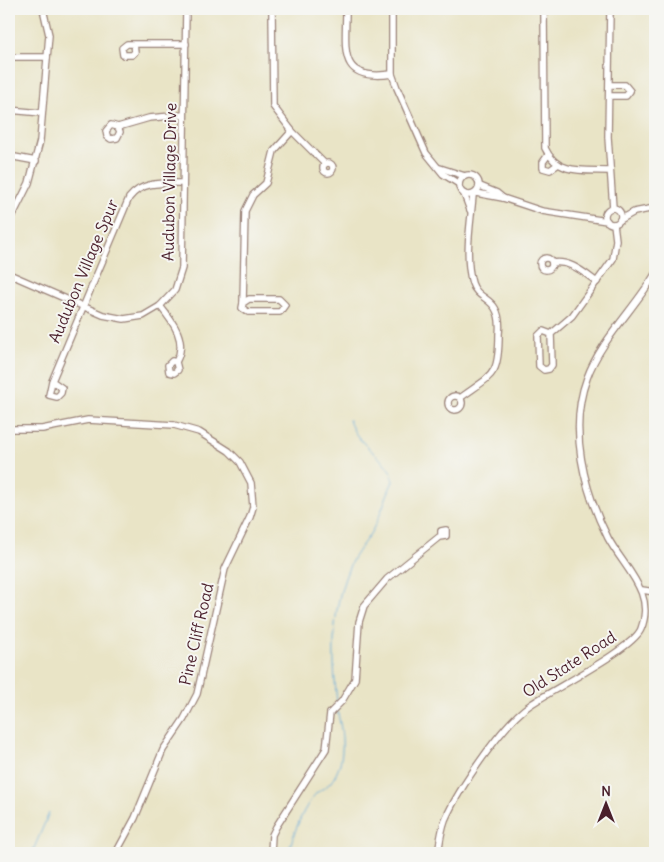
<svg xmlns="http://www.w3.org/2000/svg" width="664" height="862" viewBox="0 0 664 862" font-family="Delius,sans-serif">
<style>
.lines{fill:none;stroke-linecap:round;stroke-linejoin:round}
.stream{stroke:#64aada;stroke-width:1}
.minor-casing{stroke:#9a8278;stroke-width:8}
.minor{stroke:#fff;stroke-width:5.5}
.labels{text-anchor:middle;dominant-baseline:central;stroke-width:4;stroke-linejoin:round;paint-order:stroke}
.street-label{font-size:16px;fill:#4a1f2b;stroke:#f6f6f2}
</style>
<rect width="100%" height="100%" fill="#f6f6f2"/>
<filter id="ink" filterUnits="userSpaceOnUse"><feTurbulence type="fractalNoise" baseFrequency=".02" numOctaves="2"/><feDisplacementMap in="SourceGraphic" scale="10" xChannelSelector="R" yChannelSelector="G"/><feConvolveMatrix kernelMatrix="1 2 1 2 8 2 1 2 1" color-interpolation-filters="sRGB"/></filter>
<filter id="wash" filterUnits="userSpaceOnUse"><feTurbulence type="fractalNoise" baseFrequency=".0096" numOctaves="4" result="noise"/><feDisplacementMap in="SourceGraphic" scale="20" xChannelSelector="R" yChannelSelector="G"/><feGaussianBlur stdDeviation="1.12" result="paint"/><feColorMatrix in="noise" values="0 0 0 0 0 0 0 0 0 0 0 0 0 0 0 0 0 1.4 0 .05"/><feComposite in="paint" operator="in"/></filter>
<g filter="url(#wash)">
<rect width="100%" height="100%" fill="#e9e4c6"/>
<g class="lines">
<g class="stream">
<path d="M337 702C332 658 331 612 348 570 353 556 362 546 370 534 380 518 385 499 393 481 392 459 357 448 349 420"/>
<polyline points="32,853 49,813"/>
<path d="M288 853C294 834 300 814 313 797 318 790 326 788 331 782 347 761 343 733 337 710"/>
</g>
</g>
</g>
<g filter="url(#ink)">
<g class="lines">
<defs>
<g id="minor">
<polyline points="272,9 273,106 292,131 325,164"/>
<path d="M346 9C346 50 337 82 392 74"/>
<polyline points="392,9 392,74 397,88 426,153 443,174 459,184"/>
<path d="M544 9 545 148C557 175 584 170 609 171"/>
<polyline points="610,9 608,137 613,208"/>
<polyline points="134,44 135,52 132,55 123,55 122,48 127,44 186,44"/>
<polyline points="9,57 47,57"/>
<polyline points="610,96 626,96 630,91 625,85 610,85"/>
<polyline points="9,110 42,113"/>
<polyline points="118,127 120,132 117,138 111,139 107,136 106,131 111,125 118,127 149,118 183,115"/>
<polyline points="548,155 543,162 543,168 550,170 557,165"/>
<polyline points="9,156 36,161"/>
<circle cx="328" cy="168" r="5"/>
<polyline points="440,168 465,176"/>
<circle cx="469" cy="185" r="10"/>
<polyline points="480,186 497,193 503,198"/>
<polyline points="476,193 503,198 542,211 607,221"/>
<polyline points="464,194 470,210"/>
<circle cx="613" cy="216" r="8"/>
<polyline points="9,217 14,213 29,183 40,141 49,35 43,9"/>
<polyline points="620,220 634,212 655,208"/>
<circle cx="546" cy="264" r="6"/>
<path d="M552 263C570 260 583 272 597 282"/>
<polyline points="9,274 103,315 124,319 143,316 160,306 175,290 182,268 186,9"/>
<polygon points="279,299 285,305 280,312 248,312 242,308 243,303 249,299"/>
<polyline points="243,302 245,211 253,195 266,183 274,151 292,131"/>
<path d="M160 306C173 322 188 341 176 362L172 361 168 365 169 372 174 373 178 370 176 362"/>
<polyline points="551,334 543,331 538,336 539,366 544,370 549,369 552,365 551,334 572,316 613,259 616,240 614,224"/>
<path d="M52 381 62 388 61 393 57 397 49 395 52 381 129 198C142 181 163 183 183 183"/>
<circle cx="455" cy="403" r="7"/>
<path d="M460 398C493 374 499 377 499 334 500 325 500 316 495 308 489 298 476 296 472 283 464 256 471 222 473 195"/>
<polyline points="9,429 42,429 88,420 174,425 199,432 229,451 240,462 251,483 253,507 250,517 225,569 197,694 184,719 163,750 135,818 116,853"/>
<polyline points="642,590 655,592"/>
<polyline points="271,853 272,835 276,827 326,749 330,713 342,701 355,679 359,622 364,606 387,579 439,537 446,536 446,530 441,531 441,536"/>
<path d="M438 853C440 842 441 831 445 820 458 790 503 723 530 705 551 690 633 649 641 629 656 593 624 568 608 538 584 491 568 429 587 378 600 341 635 308 655 274"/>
</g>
</defs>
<use href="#minor" class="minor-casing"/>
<use href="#minor" class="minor"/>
</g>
</g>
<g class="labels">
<g class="street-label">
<text transform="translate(169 182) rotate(-89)">Audubon Village Drive</text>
<text transform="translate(83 271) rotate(-67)">Audubon Village Spur</text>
<text transform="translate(196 634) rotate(-77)">Pine Cliff Road</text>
<text transform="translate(569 664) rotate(-33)">Old State Road</text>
</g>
</g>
<rect width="664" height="862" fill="none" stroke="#f6f6f2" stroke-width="30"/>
<g transform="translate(606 804)" stroke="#f6f6f2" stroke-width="4" paint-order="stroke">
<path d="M0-4L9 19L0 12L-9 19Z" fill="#4a1f2b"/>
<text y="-8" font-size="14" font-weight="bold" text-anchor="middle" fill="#4a1f2b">N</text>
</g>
</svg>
